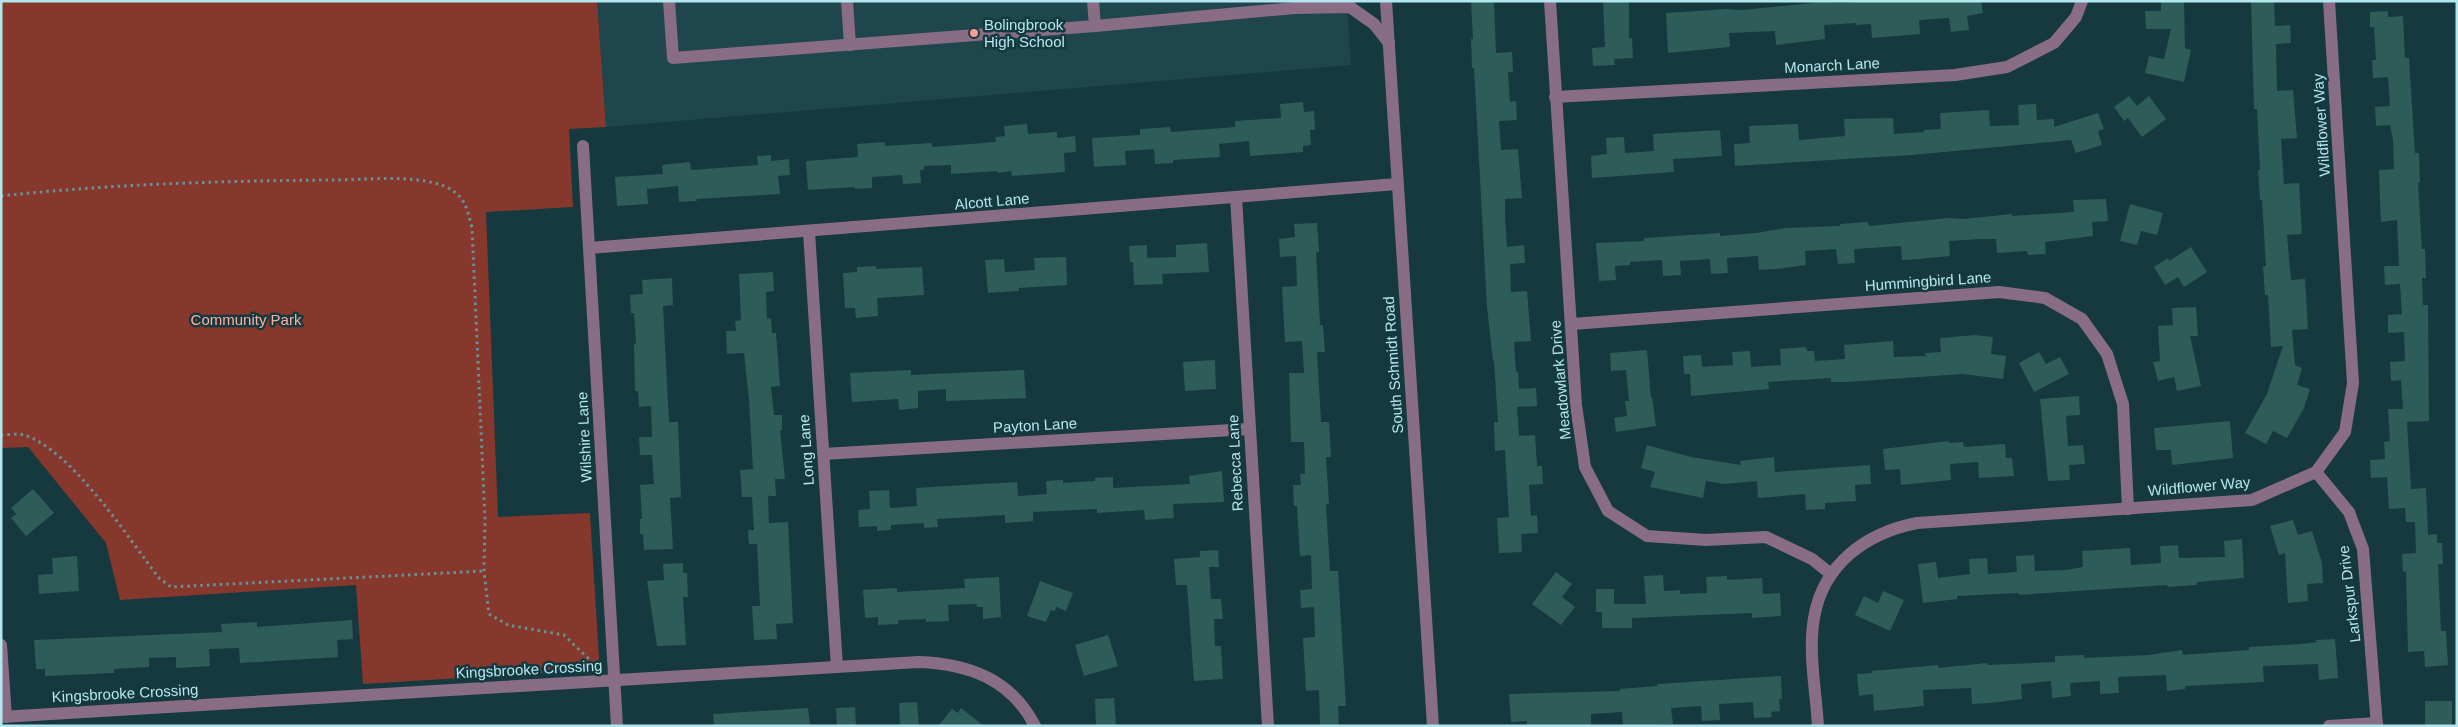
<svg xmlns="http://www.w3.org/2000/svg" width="2458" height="727" viewBox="0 0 2458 727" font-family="Helvetica,sans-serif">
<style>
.built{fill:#1f464d}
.green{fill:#86382d}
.building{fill:#2d5c59}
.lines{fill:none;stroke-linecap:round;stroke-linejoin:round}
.path{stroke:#679299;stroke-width:3;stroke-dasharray:2.5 4;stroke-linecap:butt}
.minor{stroke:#886d85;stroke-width:12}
.poi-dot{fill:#f59d8e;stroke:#15393f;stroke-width:2}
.labels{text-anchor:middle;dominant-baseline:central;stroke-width:5;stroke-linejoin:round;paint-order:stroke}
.poi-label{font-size:15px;fill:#b4e6ef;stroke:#15393f;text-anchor:start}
.street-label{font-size:15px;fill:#b4e6ef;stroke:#15393f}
.park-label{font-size:15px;fill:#fdaea1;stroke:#15393f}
</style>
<rect width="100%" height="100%" fill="#15393f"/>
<polygon class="built" points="597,1 1347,1 1351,65 606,127"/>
<polygon class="green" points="1,1 597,1 606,127 569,129 573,207 486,212 498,517 590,513 599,658 597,665 591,670 363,684 356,585 120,600 106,543 28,447 1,448"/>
<g class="building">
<polygon points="1471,1 1494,1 1496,53 1512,52 1513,72 1508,72 1510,102 1516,101 1517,120 1499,121 1501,150 1518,149 1522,198 1505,199 1505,217 1507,247 1524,245 1525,263 1510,264 1511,292 1527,291 1531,341 1514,342 1516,372 1518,371 1519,389 1536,388 1537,406 1517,407 1519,436 1535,435 1537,466 1542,466 1543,484 1529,485 1531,516 1537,515 1538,533 1521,534 1522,552 1499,553 1497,518 1509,517 1505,450 1495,451 1494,422 1498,422 1494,361 1493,361 1487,307 1474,68 1472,68 1471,39 1473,39"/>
<polygon points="1603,1 1629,1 1629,38 1632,38 1633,58 1614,59 1615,65 1593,66 1592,48 1605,47"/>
<polygon points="1876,1 1981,1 1983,13 1967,16 1969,30 1951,32 1949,18 1919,20 1920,34 1872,38 1871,24 1856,25 1856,23 1824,25 1825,39 1776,45 1775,31 1729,33 1730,47 1668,53 1666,13 1727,9 1742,10 1823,2 1838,3"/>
<polygon points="2161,1 2184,1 2185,48 2191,50 2184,82 2145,73 2149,56 2164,59 2171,29 2146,29 2145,11 2161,11"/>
<polygon points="2251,1 2274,1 2275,26 2290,25 2291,43 2276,44 2277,91 2293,90 2297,138 2281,139 2284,184 2299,183 2302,234 2287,235 2291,280 2305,279 2308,329 2292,330 2295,365 2302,368 2297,385 2310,389 2304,408 2287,438 2273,431 2266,444 2245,433 2267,394 2283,346 2271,347 2268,295 2265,295 2263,266 2266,266 2262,200 2260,200 2258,170 2260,170 2257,109 2254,109"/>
<polygon points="2388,11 2388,17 2403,16 2405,58 2409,58 2415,153 2419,153 2420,182 2418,183 2422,249 2425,249 2426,278 2422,278 2423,305 2428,305 2429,421 2407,422 2411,489 2426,488 2428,535 2437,534 2437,543 2442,543 2443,564 2438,564 2441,631 2446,631 2448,665 2425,667 2424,651 2408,652 2406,571 2403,572 2402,554 2416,553 2415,522 2406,522 2405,508 2389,509 2387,477 2371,478 2370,460 2385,459 2384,442 2390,441 2388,409 2403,409 2401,380 2391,381 2390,362 2405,361 2404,332 2388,333 2388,315 2402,314 2400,284 2385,285 2384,266 2399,266 2397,220 2381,222 2380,202 2379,170 2394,169 2393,140 2390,125 2376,126 2375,107 2390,106 2388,77 2373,78 2372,60 2376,60 2374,27 2370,27 2370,12"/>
<polygon points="2129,96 2137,106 2149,96 2166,119 2142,137 2128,118 2124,121 2114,107"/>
<polygon points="1303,102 1304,112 1314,111 1315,130 1310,130 1311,145 1303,146 1303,152 1250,156 1249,141 1219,144 1220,157 1173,160 1173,163 1155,164 1154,149 1125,151 1126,165 1094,167 1092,138 1140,135 1140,129 1170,127 1171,132 1235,127 1235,121 1281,118 1280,104"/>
<polygon points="2036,104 2037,120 2054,119 2054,127 2098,113 2104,129 2098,131 2102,145 2076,153 2071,140 1912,155 1735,166 1734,144 1750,143 1749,126 1798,124 1799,140 1845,136 1844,119 1893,118 1894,134 1924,132 1924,130 1941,129 1940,113 1989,110 1990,126 2019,125 2018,105"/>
<polygon points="1027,124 1028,134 1057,132 1057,138 1075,136 1076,152 1064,153 1065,172 1012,176 1011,171 998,173 998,171 951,174 951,165 924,166 924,170 920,170 921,183 903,184 902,175 872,177 872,188 855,189 854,187 808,190 806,161 858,157 857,144 885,142 885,146 932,143 932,147 996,142 995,137 1005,136 1004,126"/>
<polygon points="1720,130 1722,156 1673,159 1674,172 1592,178 1591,156 1607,154 1606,138 1624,137 1625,153 1654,151 1653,134"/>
<polygon points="771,155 771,161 789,159 790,175 778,176 780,194 696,199 697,201 679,202 678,186 647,189 648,204 617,206 615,177 663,174 662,165 690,162 691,170 758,165 757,156"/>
<polygon points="2106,199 2108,221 2092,222 2093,236 2045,242 2046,254 2028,255 2027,251 1997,253 1996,239 1981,239 1949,241 1950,256 1919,259 1902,260 1901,246 1854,249 1855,263 1838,264 1836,249 1805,251 1806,265 1776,269 1759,270 1758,256 1727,258 1728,273 1711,274 1710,259 1680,261 1681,275 1663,276 1662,260 1630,262 1630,265 1615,266 1616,280 1599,281 1596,243 1644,241 1644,238 1720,233 1720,236 1756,233 1786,228 1840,226 1840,224 1868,222 1869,226 1948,218 1963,219 2012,214 2012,216 2074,212 2073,200"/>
<polygon points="2130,204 2163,213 2157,235 2141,231 2137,245 2120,241"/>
<polygon points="1317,223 1319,252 1316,252 1320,325 1323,325 1325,352 1317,352 1321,422 1329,422 1331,457 1326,457 1329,504 1326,504 1330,571 1338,571 1346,706 1338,706 1339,726 1320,726 1319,690 1306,691 1303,638 1315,637 1314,607 1301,608 1300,590 1312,589 1311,555 1300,556 1297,506 1294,506 1293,485 1301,485 1300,474 1305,474 1304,442 1291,442 1289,373 1304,373 1302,341 1285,342 1282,287 1297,286 1296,256 1280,257 1279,239 1295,237 1294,224"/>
<polygon points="1207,243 1209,272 1162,274 1163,284 1134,285 1133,262 1130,262 1129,246 1147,245 1147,258 1176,257 1176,245"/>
<polygon points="2191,247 2207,272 2184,287 2178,277 2165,285 2154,267 2168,258 2169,261"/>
<polygon points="1066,257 1067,285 1019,288 1019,291 988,293 985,260 1004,259 1005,272 1035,270 1034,258"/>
<polygon points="876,266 876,269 922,267 924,295 877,298 878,316 856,318 855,308 845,308 843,273 857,272 857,267"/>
<polygon points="773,272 774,291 766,292 767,319 771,318 772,333 776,333 780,386 771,387 774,415 782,415 782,430 780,430 785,479 775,479 776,496 768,496 769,523 788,522 793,623 776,624 777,639 754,640 752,606 760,606 757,544 749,544 748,530 754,530 752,497 742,497 740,470 753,469 749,400 744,353 727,354 726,331 736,331 735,321 741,320 739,274"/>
<polygon points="672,278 673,305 663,306 669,422 678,422 681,497 670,498 673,549 644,550 643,534 640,534 640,519 642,519 640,485 654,484 652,455 640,455 639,437 652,437 651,406 639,407 638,391 635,391 634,344 636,344 634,313 631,313 630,295 643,294 642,280"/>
<polygon points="2196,307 2198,336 2190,336 2201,386 2177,391 2174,377 2158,381 2153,362 2160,361 2158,326 2173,325 2172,308"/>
<polygon points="1975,335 1993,337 1991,354 2006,356 2003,379 1963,374 1846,382 1831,382 1831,378 1768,382 1769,389 1691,396 1690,374 1684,374 1683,356 1701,355 1702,367 1733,365 1732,352 1750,351 1751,367 1781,365 1780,349 1806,347 1807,351 1814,351 1815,361 1845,359 1844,345 1893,341 1894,357 1926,356 1925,353 1941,352 1940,338"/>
<polygon points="1647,350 1651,398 1652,397 1656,426 1616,432 1614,418 1627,416 1625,401 1629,401 1626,370 1611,371 1610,353"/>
<polygon points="2039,352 2046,364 2060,357 2069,374 2034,392 2019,363"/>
<polygon points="1215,360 1216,389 1185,391 1183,362"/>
<polygon points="911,370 911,375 1024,370 1026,398 946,401 946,389 918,391 918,408 899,410 898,399 852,402 850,373"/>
<polygon points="2079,396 2080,415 2066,416 2068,446 2083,445 2085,464 2069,465 2070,480 2048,481 2040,399"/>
<polygon points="2230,421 2233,458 2172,465 2171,450 2156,450 2154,428"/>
<polygon points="1949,441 1949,443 1963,442 1964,447 2005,444 2006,458 2012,458 2014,476 1979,478 1978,462 1950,464 1951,480 1901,485 1900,469 1885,470 1883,449"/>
<polygon points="1647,445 1691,457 1741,465 1740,461 1774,457 1775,472 1870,465 1871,484 1855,485 1856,501 1825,503 1825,509 1806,510 1805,494 1758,498 1757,481 1724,484 1706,481 1703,498 1650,487 1655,472 1641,468"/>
<polygon points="1222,471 1224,502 1173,504 1174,518 1145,520 1144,510 1097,513 1097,509 1033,512 1033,521 1005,523 1005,515 937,519 938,527 924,528 924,523 891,525 891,530 877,531 877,526 859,527 858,510 870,509 869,491 889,490 890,508 917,506 916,488 1017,482 1018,496 1047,494 1046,481 1063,480 1063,483 1095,481 1095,478 1113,477 1113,488 1190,484 1189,476"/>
<polygon points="33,489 54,513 26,536 11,518 16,514 11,508"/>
<polygon points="2293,520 2298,535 2312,531 2322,563 2323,583 2307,584 2308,601 2288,603 2285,553 2279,555 2270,526"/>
<polygon points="2242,539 2244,578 2197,582 2197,585 2168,587 2167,585 2019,595 2019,593 1957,596 1957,599 1923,603 1918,564 1936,562 1938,578 1970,574 1969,559 1987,558 1988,574 2017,572 2016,556 2034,555 2035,571 2066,570 2083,567 2082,551 2130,548 2131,565 2161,563 2160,546 2178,545 2179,558 2225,557 2224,541"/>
<polygon points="1218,550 1219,567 1209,567 1211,599 1221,599 1223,619 1214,619 1215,646 1221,646 1223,679 1194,681 1187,585 1176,585 1174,559 1200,557 1200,551"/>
<polygon points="77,556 79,591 39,594 38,575 53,574 52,558"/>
<polygon points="683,563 683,573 687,573 688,597 683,597 686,645 657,646 647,581 664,580 663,564"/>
<polygon points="1556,572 1572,584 1562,597 1575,607 1561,625 1532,604"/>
<polygon points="1663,575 1664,591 1680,590 1680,594 1707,593 1706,577 1727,576 1727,580 1762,578 1763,594 1780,593 1781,616 1752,618 1752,613 1632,618 1632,628 1602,628 1602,612 1596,612 1596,589 1614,589 1614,604 1646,604 1644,576"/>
<polygon points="999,577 1001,617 983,619 983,607 977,607 977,604 948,605 949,621 926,622 926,619 898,620 898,624 878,625 878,617 865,618 863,590 897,588 897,592 965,588 964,579"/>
<polygon points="1040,581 1073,593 1066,611 1056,607 1055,611 1051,610 1046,622 1027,616"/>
<polygon points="1883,591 1904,600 1890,631 1855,615 1864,596 1878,603"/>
<polygon points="352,620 353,639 337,640 338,657 240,663 239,648 209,649 210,666 176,668 176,657 149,658 149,667 114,669 114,673 45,676 45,669 36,669 34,640 222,632 221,624 257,622 257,627"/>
<polygon points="1108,635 1118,666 1084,676 1075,645"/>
<polygon points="2335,639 2338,678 2319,680 2318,664 2263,666 2264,682 2185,686 2185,689 2167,691 2166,675 2118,677 2119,693 2100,694 2100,681 2070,683 2071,696 2052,698 2051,681 2021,684 2022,699 1990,703 1972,704 1971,688 1923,690 1924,706 1874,711 1873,694 1859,696 1857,674 1872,673 1872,671 1938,665 1938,668 1987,663 1988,665 2055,662 2055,656 2084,655 2084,658 2149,655 2182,650 2183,655 2249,650 2249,647 2302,644 2317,642 2316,640"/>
<polygon points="1781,676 1782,699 1779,699 1780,711 1771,712 1772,717 1754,718 1753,702 1719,704 1720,720 1702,721 1701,706 1671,708 1673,724 1623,726 1622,712 1591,714 1591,726 1527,726 1527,721 1511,722 1509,694 1620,691 1620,689 1657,686 1657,684"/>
<polygon points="1114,698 1116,726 1096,726 1095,699"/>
<rect x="2425" y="701" width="27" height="25"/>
<polygon points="917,702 919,726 900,726 899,703"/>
<polygon points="855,707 856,726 837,726 836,708"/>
<polygon points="808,708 810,726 714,726 713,714"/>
<polygon points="961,708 984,726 938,726 952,709 958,713"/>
</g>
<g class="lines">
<g class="path">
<path d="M1 196C111 184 221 181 331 180 365 180 412 174 444 186 465 195 467 208 472 228L485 519 484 571 489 614 508 625 564 635 596 666"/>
<path d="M1 435C8 435 18 433 24 435 71 449 129 539 159 578L171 587 484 571"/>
</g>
<g class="minor">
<polyline points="669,1 673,58 1095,26 1093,1"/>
<polyline points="847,1 850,45"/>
<polyline points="1386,1 1433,726"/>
<polyline points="1550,1 1576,405 1585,467 1608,511 1647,536 1706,540 1766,537 1812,559 1831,574"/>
<polyline points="1095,26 1295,8 1350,7 1374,24 1389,43"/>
<polyline points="1555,97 1955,75 2007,67 2054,43 2076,17 2082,1"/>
<polyline points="583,146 617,726"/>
<polyline points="1236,197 1268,726"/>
<polyline points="809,232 837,667"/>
<polyline points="589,248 1397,184"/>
<polyline points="1572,324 1999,292 2045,298 2082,319 2107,354 2123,404 2128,509"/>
<polyline points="823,454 1249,429"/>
<polyline points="2316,472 2349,512 2363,549 2377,726"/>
<polyline points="1,645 6,717"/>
<path d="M1 717 919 662C969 664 1011 679 1035 726"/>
<path d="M1818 726C1816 691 1808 653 1814 618 1823 564 1866 533 1917 523L2252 500 2316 472 2345 432 2353 383 2329 1"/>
<polyline points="2329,726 2377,723"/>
</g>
</g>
<circle class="poi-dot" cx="974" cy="33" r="5"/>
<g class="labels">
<g class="poi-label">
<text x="984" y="24">Bolingbrook<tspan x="984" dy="17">High School</tspan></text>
</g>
<g class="street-label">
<text transform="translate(1832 65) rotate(-3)">Monarch Lane</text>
<text transform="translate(2321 125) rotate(-94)">Wildflower Way</text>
<text transform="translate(992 201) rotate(-5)">Alcott Lane</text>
<text transform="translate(1928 281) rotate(-4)">Hummingbird Lane</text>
<text transform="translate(1393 365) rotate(-94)">South Schmidt Road</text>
<text transform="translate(1560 380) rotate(-95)">Meadowlark Drive</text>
<text transform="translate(1035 425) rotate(-3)">Payton Lane</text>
<text transform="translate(584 437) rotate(-93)">Wilshire Lane</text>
<text transform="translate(806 450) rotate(-94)">Long Lane</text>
<text transform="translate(1235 463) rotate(-93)">Rebecca Lane</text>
<text transform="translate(2199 486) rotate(-5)">Wildflower Way</text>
<text transform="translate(2349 594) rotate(-97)">Larkspur Drive</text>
<text transform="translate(529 669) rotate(-3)">Kingsbrooke Crossing</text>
<text transform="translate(125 693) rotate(-3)">Kingsbrooke Crossing</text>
</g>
<g class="park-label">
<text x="246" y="319">Community Park</text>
</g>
</g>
<rect width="2458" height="727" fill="none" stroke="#b4e6ef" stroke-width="5"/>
</svg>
